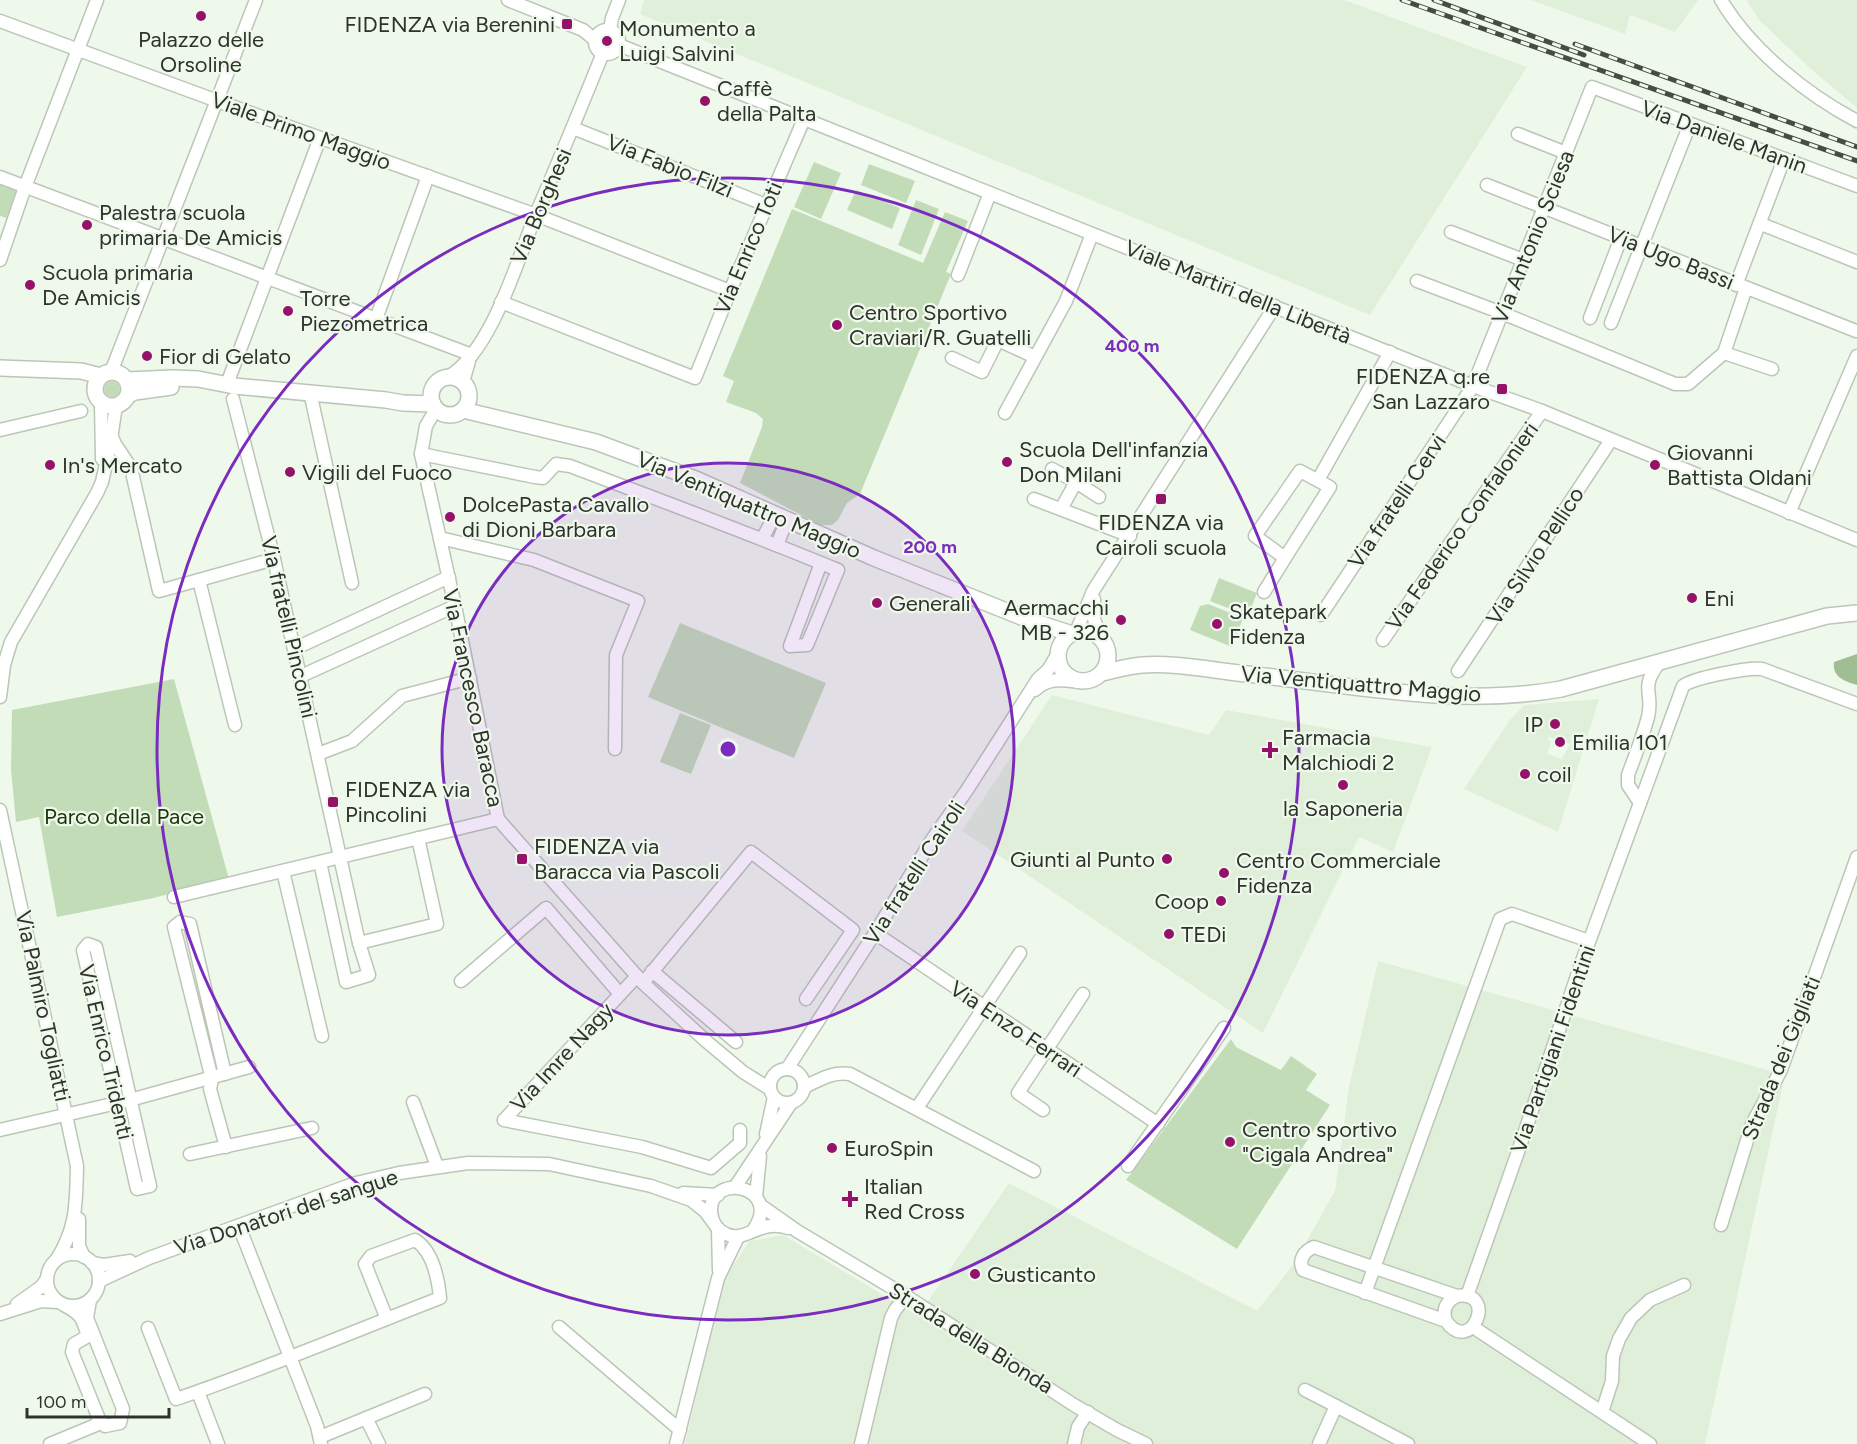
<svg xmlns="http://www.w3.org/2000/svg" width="1857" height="1444" viewBox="0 0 1857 1444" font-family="Figtree,sans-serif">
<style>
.built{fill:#e0efda;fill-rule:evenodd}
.green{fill:#c3dcb8}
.water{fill:#a1bd94}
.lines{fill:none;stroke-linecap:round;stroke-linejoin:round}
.minor-casing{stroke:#bcc6b8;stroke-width:15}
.major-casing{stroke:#bcc6b8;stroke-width:18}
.minor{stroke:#fff;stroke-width:12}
.major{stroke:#fff;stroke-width:15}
.rail-casing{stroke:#474b44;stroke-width:5}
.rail{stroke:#eff9eb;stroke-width:3;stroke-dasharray:9;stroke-linecap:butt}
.ring{fill:none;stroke:#7b2cbf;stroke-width:3}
.poi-dot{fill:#95126b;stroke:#eff9eb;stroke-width:2}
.labels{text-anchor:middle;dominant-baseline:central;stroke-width:4.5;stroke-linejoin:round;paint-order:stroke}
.poi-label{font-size:22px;fill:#2e322c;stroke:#eff9eb;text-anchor:start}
.street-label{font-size:22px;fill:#2e322c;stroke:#eff9eb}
.park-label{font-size:22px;fill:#1b360b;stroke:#eff9eb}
.centre{fill:#7b2cbf;stroke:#eff9eb;stroke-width:3}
.ring-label{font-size:18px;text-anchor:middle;font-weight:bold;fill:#7b2cbf;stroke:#eff9eb;stroke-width:4.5;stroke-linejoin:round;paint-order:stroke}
</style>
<rect width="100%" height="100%" fill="#eff9eb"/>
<g class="built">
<polygon points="644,0 1344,0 1527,67 1370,315 640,14"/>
<polygon points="1531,0 1698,0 1675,32 1630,15 1625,34"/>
<polygon points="1746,0 1857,0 1857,108 1811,69 1760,21"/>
<polygon points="1052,695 1209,735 1226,710 1432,747 1393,852 1359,837 1263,1033 962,831"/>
<path d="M1599 699 1558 832 1464 789 1510 720 1524 705ZM1549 737 1570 744 1562 759 1547 754 1551 742 1548 740Z"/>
<polygon points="1378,961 1785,1075 1705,1444 685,1444 724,1278 750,1241 783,1235 918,1316 1009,1183 1257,1311 1293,1265 1335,1191 1349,1087"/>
</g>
<g class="green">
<polygon points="814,162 841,173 821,219 794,207"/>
<polygon points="869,164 915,181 906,203 861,185"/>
<polygon points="0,184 17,191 7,218 0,216"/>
<polygon points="856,190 900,208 892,229 847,210"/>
<polygon points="916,200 939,209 921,255 898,245"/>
<polygon points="792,209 923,263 945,212 968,221 946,272 951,274 860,494 847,503 838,520 832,525 820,525 740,483 762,427 763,419 756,413 726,402 734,381 723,376"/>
<circle cx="112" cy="389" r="8"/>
<polygon points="1219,578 1257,593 1248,616 1210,601"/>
<polygon points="1208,604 1243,618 1232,647 1190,630 1200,606"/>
<polygon points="680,623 826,683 794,758 648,697"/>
<polygon points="174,679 229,879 149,899 57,917 39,817 16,822 11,770 12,710"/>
<polygon points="680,713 711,725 691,774 660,762"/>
<polygon points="1231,1039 1236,1047 1281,1070 1291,1056 1317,1074 1306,1090 1330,1105 1237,1249 1126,1180"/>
</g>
<path class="water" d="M1857 654V685C1844 681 1832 677 1834 662Z"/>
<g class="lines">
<defs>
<g id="minor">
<polyline points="508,0 583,30 595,40"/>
<path d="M1721 0C1750 49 1807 95 1857 121"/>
<polyline points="0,21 223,103 536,215 730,291"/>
<polyline points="610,30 612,18 619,0"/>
<circle cx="607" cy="42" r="12"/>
<polyline points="619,45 1473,386 1542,411 1857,540"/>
<polyline points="573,128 766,205"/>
<polyline points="1518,134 1566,153"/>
<polyline points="0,177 472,355"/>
<polyline points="1487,185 1856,331"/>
<polyline points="1761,224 1857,262"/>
<polyline points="1451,232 1523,260"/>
<polyline points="0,260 25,187 97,0"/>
<polyline points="958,275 990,193"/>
<polyline points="1417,281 1502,313 1675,384 1688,384 1724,353 1746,288"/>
<polyline points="1736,285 1784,159"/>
<polyline points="501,302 695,378 730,291 804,119"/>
<polyline points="1590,318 1621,238"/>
<polyline points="376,319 428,176"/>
<polyline points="1611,323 1690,124"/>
<polyline points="1724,353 1772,369"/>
<polyline points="952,358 982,372 998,340 1035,357"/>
<polyline points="111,372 256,0"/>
<path d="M448 377C492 351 517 261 536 214 559 161 581 107 603 53"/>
<polyline points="463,382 469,361"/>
<polyline points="227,384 320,138"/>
<polyline points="310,392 352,583"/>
<polyline points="233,399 274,559 359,943 369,975 346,982 320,862"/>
<polyline points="101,402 102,459"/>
<polyline points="436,409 426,426 421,454 455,606 498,819 643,983 706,1041 743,1072 770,1089"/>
<polyline points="1005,413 1066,301 1092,234"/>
<polyline points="0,430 81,411"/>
<polyline points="111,435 115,444 131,468 159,591 199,580 235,725"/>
<path d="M421 454 535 477 543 478 556 464 570 466C659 500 749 533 838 570L807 645 790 646 821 563"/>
<polyline points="1052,469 1076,482 1061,509"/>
<polygon points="1300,471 1330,487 1285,558 1255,536"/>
<polyline points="1318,480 1390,352"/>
<polyline points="1076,482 1099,497"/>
<polyline points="1034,499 1130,536"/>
<polyline points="1789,513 1857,356"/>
<polyline points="440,538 534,560 638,601 616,655 615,749"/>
<polyline points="762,539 775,515"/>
<polyline points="777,545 787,520"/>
<polyline points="199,580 274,559"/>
<polyline points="1264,592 1285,558"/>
<polyline points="1094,599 1094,619 1101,639"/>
<polyline points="1321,615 1473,386 1592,87 1857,186"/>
<polyline points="1076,632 1093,591 1275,306"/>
<polyline points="1383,640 1542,411"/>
<polyline points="294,649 449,577"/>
<polyline points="1458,671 1611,440"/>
<polyline points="301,676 455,606"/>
<path d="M1035 690C1048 677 1063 680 1080 682"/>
<polyline points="0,697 4,665 11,642 97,493 102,482 110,446 115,412 118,404"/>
<polyline points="318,754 352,741 402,696 470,678"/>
<path d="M1640 803 1628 785V775C1635 756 1643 736 1648 717 1654 692 1639 689 1659 663"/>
<path d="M0 810 77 1166C76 1203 77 1227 57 1259"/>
<polyline points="283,871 322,1036"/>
<polyline points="174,897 498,819"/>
<polyline points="875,933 1158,1124"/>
<polyline points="359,943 437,924 418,838"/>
<polygon points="88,944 96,947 150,1186 137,1189 83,950"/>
<polyline points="652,971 736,1042"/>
<polyline points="461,981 546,908 620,994"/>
<polyline points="643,983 751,852 853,930 806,999"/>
<circle cx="787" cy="1086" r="17"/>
<polyline points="787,1069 875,933 933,838 967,790 1038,679 1048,670 1057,655"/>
<polyline points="225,1074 190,924 180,922 174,927 212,1079 210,1089 226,1147"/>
<path d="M804 1087C820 1080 832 1071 850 1074L1034 1171"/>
<polyline points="413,1102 437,1166"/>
<polyline points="917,1108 1020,953"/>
<polyline points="1043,1110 1018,1093 1083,994"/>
<polyline points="504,1120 642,1147 711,1168 740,1143 740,1130"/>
<polyline points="504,1120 637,976"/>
<polyline points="0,1130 130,1100 249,1067"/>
<polyline points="766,1134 774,1097"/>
<polyline points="190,1154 312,1128"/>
<polyline points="1128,1166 1224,1028"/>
<polyline points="735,1187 791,1103"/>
<polyline points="683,1193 718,1195"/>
<polyline points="756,1197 760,1156"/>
<polyline points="760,1205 797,1231 906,1296 1074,1405 1117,1430 1146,1444"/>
<polyline points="79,1219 79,1246 84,1257"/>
<polyline points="1721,1225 1752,1124 1781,1070 1857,857"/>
<polyline points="239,1226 317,1426 321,1444"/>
<polyline points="718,1229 719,1270"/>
<path d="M754 1229C783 1186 709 1171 711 1212 712 1222 717 1230 726 1234 745 1244 760 1218 788 1228"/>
<circle cx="73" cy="1280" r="26"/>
<polyline points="92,1263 104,1265 130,1261"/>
<polyline points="99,1281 149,1258 356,1183 399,1173 468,1163 549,1164 651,1186 691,1200 705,1211 713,1222"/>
<polyline points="1365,1293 1500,919 1512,914 1589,941"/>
<path d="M1467 1296 1519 1149 1582 961 1683 686C1693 678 1748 667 1762 669L1857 704"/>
<polyline points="17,1304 41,1287 46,1280"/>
<path d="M64 1305C81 1314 82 1317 88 1336L74 1344 72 1352 99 1419 105 1426 120 1423 123 1409 87 1318 90 1300"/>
<polyline points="0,1314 41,1301 57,1302"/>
<path d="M1446 1321 1303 1270C1298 1260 1304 1251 1314 1247L1457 1296C1499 1290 1471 1357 1446 1321 1442 1310 1446 1301 1457 1296"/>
<polyline points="559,1327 680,1430"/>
<polyline points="1473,1327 1650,1444"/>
<path d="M148 1328 176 1399C265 1369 352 1332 440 1298 438 1277 433 1251 415 1240L371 1256 365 1264 387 1319"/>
<polyline points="1305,1390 1336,1406"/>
<polyline points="198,1392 218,1444"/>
<polyline points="1602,1412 1612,1381 1613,1356 1619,1339 1631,1318 1650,1300 1684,1285"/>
<polyline points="366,1418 379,1444"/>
<polyline points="320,1437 425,1394"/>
<polyline points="50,1444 96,1425 99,1419"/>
<polyline points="676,1444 718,1278 738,1237"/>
<polyline points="861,1444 891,1318 895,1310 906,1296"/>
<polyline points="1074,1444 1078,1427 1088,1412"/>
<polyline points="1319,1444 1336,1406 1408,1444"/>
</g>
<g id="major">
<polyline points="0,368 81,371 101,376"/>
<circle cx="112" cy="389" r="17"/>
<circle cx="450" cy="396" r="19"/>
<polyline points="127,380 173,378 198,379 234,386 386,400 403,403 433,404"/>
<polyline points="128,395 135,392 171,387"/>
<polyline points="463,410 596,442 698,480 874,558 1029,620 1072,634"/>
<circle cx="1083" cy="656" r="25"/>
<path d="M1102 673C1115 670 1129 666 1142 665 1172 662 1216 671 1247 674 1351 685 1457 708 1561 689L1827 616 1857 613"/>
</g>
</defs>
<use href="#minor" class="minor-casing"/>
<use href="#major" class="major-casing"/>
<use href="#minor" class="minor"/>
<use href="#major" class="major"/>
<defs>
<g id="rail">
<polyline points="1402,0 1857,161"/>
<polyline points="1434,0 1584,55"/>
<polyline points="1575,44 1857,147"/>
</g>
</defs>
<use href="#rail" class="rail-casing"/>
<use href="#rail" class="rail"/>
</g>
<circle cx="728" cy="749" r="286" fill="#7b2cbf" fill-opacity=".12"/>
<g class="ring">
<circle cx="728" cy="749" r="286"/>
<circle cx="728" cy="749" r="571"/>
</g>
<g class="poi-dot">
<circle cx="201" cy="16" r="6"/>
<rect x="561" y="18" width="12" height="12" rx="3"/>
<circle cx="607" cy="41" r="6"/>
<circle cx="705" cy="101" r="6"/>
<circle cx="87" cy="225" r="6"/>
<circle cx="30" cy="285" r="6"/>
<circle cx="288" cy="311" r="6"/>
<circle cx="837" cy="325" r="6"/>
<circle cx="147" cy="356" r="6"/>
<rect x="1496" y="383" width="12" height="12" rx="3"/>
<circle cx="1007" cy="462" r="6"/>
<circle cx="50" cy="465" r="6"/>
<circle cx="1655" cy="465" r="6"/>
<circle cx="290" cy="472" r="6"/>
<rect x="1155" y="493" width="12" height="12" rx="3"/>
<circle cx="450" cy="517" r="6"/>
<circle cx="1692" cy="598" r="6"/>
<circle cx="877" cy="603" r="6"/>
<circle cx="1121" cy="620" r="6"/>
<circle cx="1217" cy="624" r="6"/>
<circle cx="1555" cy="724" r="6"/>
<circle cx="1560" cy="742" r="6"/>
<path d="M1267 741h6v6h6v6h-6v6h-6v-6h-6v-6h6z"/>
<circle cx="1525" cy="774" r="6"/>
<circle cx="1343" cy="785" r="6"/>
<rect x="327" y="796" width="12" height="12" rx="3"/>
<rect x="516" y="853" width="12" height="12" rx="3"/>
<circle cx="1167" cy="859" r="6"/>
<circle cx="1224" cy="873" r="6"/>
<circle cx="1221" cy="901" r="6"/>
<circle cx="1169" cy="934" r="6"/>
<circle cx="1230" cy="1142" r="6"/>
<circle cx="832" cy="1148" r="6"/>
<path d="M847 1190h6v6h6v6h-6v6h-6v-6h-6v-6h6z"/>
<circle cx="975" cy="1274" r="6"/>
</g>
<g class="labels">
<g class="poi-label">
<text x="555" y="24" text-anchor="end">FIDENZA via Berenini</text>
<text x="619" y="28">Monumento a<tspan x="619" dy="25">Luigi Salvini</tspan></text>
<text x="201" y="39" text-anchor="middle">Palazzo delle<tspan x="201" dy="25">Orsoline</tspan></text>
<text x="717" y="88">Caffè<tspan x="717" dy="25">della Palta</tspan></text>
<text x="99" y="212">Palestra scuola<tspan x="99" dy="25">primaria De Amicis</tspan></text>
<text x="42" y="272">Scuola primaria<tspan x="42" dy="25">De Amicis</tspan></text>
<text x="300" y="298">Torre<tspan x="300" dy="25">Piezometrica</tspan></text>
<text x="849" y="312">Centro Sportivo<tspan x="849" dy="25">Craviari/R. Guatelli</tspan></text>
<text x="159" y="356">Fior di Gelato</text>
<text x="1490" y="376" text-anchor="end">FIDENZA q.re<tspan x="1490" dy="25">San Lazzaro</tspan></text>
<text x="1019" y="449">Scuola Dell'infanzia<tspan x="1019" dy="25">Don Milani</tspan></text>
<text x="1667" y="452">Giovanni<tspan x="1667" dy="25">Battista Oldani</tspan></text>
<text x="62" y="465">In's Mercato</text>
<text x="302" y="472">Vigili del Fuoco</text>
<text x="462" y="504">DolcePasta Cavallo<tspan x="462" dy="25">di Dioni Barbara</tspan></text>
<text x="1161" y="522" text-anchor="middle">FIDENZA via<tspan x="1161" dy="25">Cairoli scuola</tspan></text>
<text x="1704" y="598">Eni</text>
<text x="889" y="603">Generali</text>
<text x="1109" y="607" text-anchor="end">Aermacchi<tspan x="1109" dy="25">MB - 326</tspan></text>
<text x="1229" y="611">Skatepark<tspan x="1229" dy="25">Fidenza</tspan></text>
<text x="1543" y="724" text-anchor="end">IP</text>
<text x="1282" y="737">Farmacia<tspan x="1282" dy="25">Malchiodi 2</tspan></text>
<text x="1572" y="742">Emilia 101</text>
<text x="1537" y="774">coil</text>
<text x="345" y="789">FIDENZA via<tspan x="345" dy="25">Pincolini</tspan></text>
<text x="1343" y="808" text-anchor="middle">la Saponeria</text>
<text x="534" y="846">FIDENZA via<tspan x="534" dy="25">Baracca via Pascoli</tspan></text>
<text x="1155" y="859" text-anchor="end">Giunti al Punto</text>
<text x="1236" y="860">Centro Commerciale<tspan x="1236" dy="25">Fidenza</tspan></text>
<text x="1209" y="901" text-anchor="end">Coop</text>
<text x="1181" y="934">TEDi</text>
<text x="1242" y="1129">Centro sportivo<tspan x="1242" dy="25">"Cigala Andrea"</tspan></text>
<text x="844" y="1148">EuroSpin</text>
<text x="864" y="1186">Italian<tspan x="864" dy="25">Red Cross</tspan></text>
<text x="987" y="1274">Gusticanto</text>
</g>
<g class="street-label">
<text transform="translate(301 131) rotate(20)">Viale Primo Maggio</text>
<text transform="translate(1724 137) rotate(20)">Via Daniele Manin</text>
<text transform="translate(670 166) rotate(22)">Via Fabio Filzi</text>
<text transform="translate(541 206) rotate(-67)">Via Borghesi</text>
<text transform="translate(1533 237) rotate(-68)">Via Antonio Sciesa</text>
<text transform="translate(748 248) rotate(-67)">Via Enrico Toti</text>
<text transform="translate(1671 258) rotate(22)">Via Ugo Bassi</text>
<text transform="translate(1238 292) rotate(22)">Viale Martiri della Libertà</text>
<text transform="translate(1397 501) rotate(-56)">Via fratelli Cervi</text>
<text transform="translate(749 505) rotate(23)">Via Ventiquattro Maggio</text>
<text transform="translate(1462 526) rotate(-55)">Via Federico Confalonieri</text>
<text transform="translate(1535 556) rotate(-57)">Via Silvio Pellico</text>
<text transform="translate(289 627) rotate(77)">Via fratelli Pincolini</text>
<text transform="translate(1361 684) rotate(5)">Via Ventiquattro Maggio</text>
<text transform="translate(473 698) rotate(78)">Via Francesco Baracca</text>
<text transform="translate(914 873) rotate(-57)">Via fratelli Cairoli</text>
<text transform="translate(43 1006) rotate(78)">Via Palmiro Togliatti</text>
<text transform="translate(1016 1029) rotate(34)">Via Enzo Ferrari</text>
<text transform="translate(1553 1049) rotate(-71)">Via Partigiani Fidentini</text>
<text transform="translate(106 1052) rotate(77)">Via Enrico Tridenti</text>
<text transform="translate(562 1057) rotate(-47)">Via Imre Nagy</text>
<text transform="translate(1781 1058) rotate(-68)">Strada dei Gigliati</text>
<text transform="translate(286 1212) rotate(-18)">Via Donatori del sangue</text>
<text transform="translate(971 1338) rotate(32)">Strada della Bionda</text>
</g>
<g class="park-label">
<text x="124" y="816">Parco della Pace</text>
</g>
</g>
<circle cx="728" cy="749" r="9" class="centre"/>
<g class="ring-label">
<text x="1132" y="352">400 m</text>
<text x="930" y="553">200 m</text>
</g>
<path d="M27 1408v9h142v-9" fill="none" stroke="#2e322c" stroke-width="3"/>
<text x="36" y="1408" font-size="18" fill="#2e322c" stroke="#eff9eb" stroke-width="4.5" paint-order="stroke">100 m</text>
</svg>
